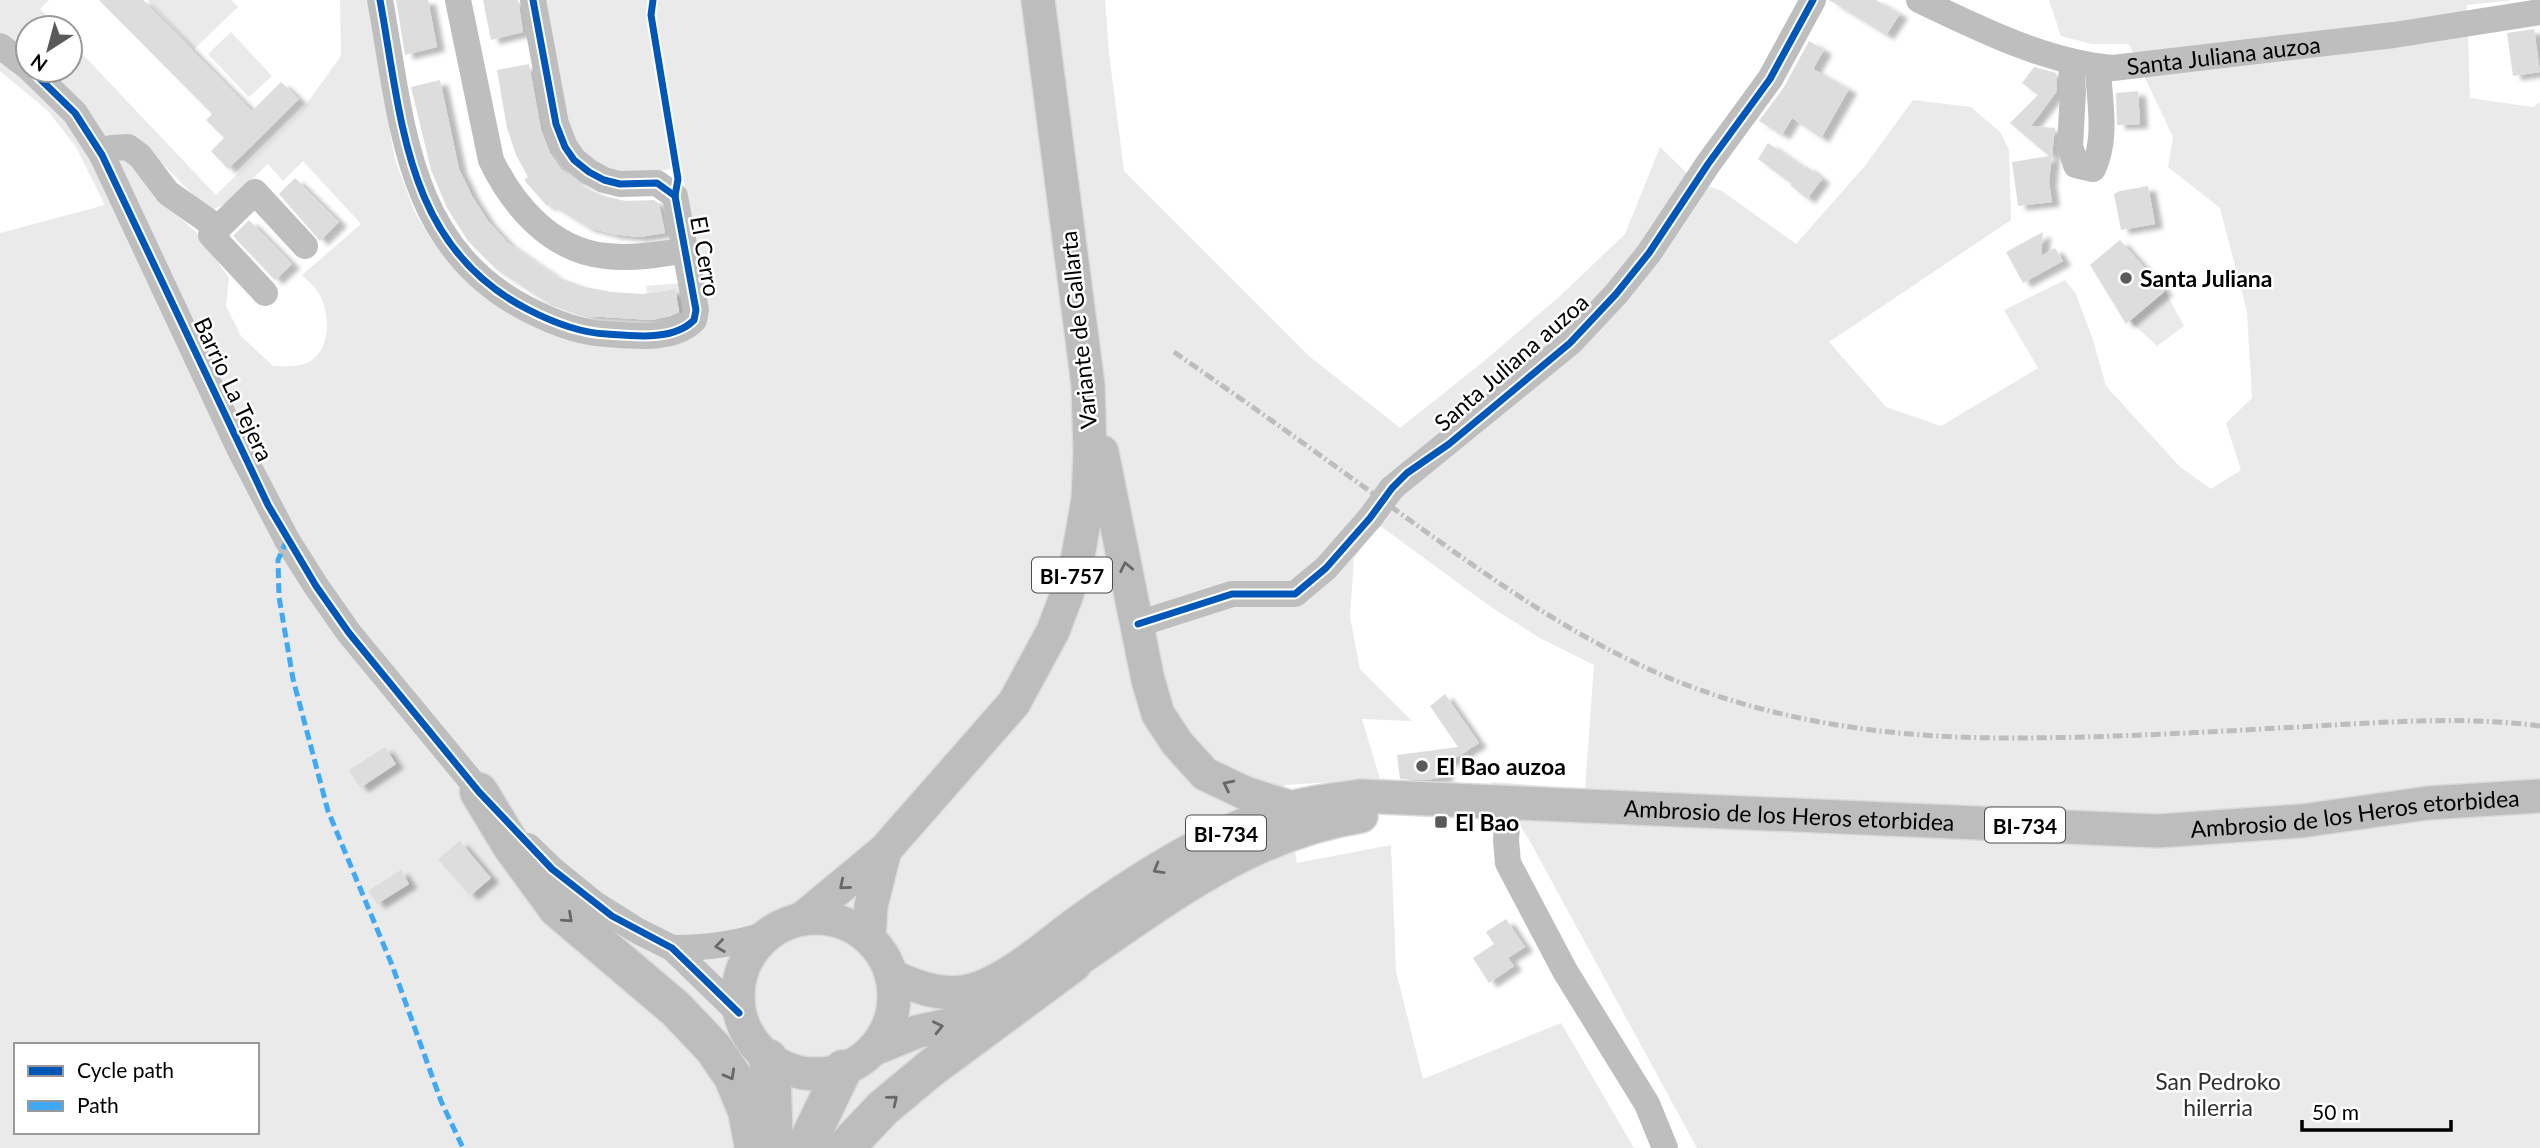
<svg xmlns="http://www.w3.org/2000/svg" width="2540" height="1148" viewBox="0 0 2540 1148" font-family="Lato,sans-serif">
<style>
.green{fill:#eaeaea;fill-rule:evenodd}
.building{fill:#ddd;filter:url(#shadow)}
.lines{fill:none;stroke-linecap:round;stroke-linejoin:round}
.major-casing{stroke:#dbdbdb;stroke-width:36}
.highway-casing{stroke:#dbdbdb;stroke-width:41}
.minor{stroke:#bebebe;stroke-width:26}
.major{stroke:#bdbdbd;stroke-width:33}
.highway{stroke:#bdbdbd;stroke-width:38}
.rail{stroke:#bdbdbd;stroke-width:5;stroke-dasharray:10 3.5 2 3.5;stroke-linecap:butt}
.minor-bridge{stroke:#bebebe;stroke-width:26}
.quiet{stroke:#3fa9f5;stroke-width:5;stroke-dasharray:10 5;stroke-linecap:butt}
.cycleway-casing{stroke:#fff;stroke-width:11}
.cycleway{stroke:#0057b8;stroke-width:7}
.oneway{stroke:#686868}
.poi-dot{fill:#595959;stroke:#fff;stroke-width:2.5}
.labels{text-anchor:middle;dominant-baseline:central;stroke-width:5;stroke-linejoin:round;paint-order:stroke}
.shield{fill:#fff;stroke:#4c4c4c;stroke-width:2}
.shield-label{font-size:21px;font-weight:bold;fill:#000}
.street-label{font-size:23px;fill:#000;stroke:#fff}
.poi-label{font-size:23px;font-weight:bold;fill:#000;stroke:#fff;text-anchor:start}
.park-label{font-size:23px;fill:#303030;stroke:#fff}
</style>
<defs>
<filter id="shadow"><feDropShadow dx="8" dy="4.5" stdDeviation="2" flood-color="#0004"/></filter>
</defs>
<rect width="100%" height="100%" fill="#fff"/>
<g class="green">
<path d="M0 0H49L40 9 58 28H28V70H70V41L216 195 302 110 341 56 340 0H367L395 160 415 213 435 245 482 293 626 344 690 340 700 328 705 314 682 168 641 173 609 172 577 149 562 116 541 0H1105L1109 53 1124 171 1309 356 1400 428 1483 362 1560 296 1625 234 1660 147 1696 182 1722 191 1796 244 1864 167 1913 100 1971 107 2001 133 2009 150 2011 220 1829 342 1886 407 1941 426 2038 368 2004 310 2065 280 2076 294 2093 340 2106 386 2180 467 2211 489 2241 470 2226 423 2252 398 2247 311 2220 208 2168 167 2173 137 2129 44H2092L2061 36 2049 0H2514L2467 5 2470 98 2533 107 2540 102V1148H1697L1527 836 1491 782 1585 789 1594 665 1540 638 1491 607 1379 525 1354 558 1350 617 1360 669 1412 721 1362 719 1380 779 1285 785 1297 863 1391 845 1396 971 1423 1079 1561 1023 1634 1148H0V233L105 205 76 147 48 111 0 71ZM111 134 162 163 203 205 214 209 225 204 268 164 283 181 303 161 361 224 302 275C308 281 317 288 320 296 332 319 330 358 301 365 292 367 282 366 273 366L241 336 226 306 229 278 198 234 164 203 130 156 121 157ZM16 1045H257V1132H16Z"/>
<polygon points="148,0 231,0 238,7 194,49"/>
<polygon points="231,32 272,76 249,97 208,54"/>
<polygon points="682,283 687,312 680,313 675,289 647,293 646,286"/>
<polygon points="2165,291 2184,326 2157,346 2130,321"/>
</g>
<g class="building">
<polygon points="99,0 143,0 252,111 281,82 299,99 228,169 211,151 224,138 206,120 212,114"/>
<polygon points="396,0 428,0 437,47 405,55"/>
<polygon points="483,0 518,0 523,32 491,40"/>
<polygon points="1829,0 1876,0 1900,14 1886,35"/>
<polygon points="2534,29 2540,72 2513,76 2507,33"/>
<polygon points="1809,41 1824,50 1813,69 1849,89 1821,138 1792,118 1782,135 1759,121 1784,87"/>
<polygon points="529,64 541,130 550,153 561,169 579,184 600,195 625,201 654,200 659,204 665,233 639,237 613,234 587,227 550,204 547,206 524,180 528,177 516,155 507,128 497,70"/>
<polygon points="2034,67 2056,73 2057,91 2031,126 2055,128 2049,182 2052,202 2018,206 2012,162 2049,156 2010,123 2038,95 2022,83"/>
<polygon points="440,80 459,169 472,196 488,221 508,243 557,277 585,287 612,292 643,294 675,289 679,312 670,316 652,320 589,316 543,300 497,270 468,241 447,208 431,170 411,87"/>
<polygon points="2138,91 2140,124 2117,125 2116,93"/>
<polygon points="1768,143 1804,168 1806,166 1822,179 1807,199 1790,185 1792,184 1758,159"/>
<polygon points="295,178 339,222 320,241 279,194"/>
<polygon points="2148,186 2155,224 2121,230 2114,194 2120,191"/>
<polygon points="249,220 292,264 275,280 233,236"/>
<polygon points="2043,232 2041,256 2055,248 2063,261 2023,283 2006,252"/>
<polygon points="2120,240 2165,291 2126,324 2090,265"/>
<polygon points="1445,694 1479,743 1444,765 1446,777 1425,780 1400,779 1397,755 1458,747 1430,706"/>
<polygon points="385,747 396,764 360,788 349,770"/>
<polygon points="460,841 491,878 470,896 438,859"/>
<polygon points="401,870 409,884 377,904 368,891"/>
<polygon points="1506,919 1525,947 1508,958 1514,966 1489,983 1473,958 1494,944 1486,932"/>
</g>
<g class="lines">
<defs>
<g id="major">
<polyline points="1102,452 1148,680 1158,714 1177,743 1205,774 1245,793 1292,808"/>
<circle cx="816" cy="996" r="78"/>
<polyline points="803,918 885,850 1014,703 1053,631 1067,594 1078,556 1088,500 1090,453 1088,385 1038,0"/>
<polyline points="869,938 871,906 885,850"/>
<path d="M1050 975 1073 963C1165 901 1248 834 1361 816"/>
<path id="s2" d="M892 976C920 989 949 999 979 988 1016 974 1049 943 1081 920 1146 874 1215 830 1292 808 1314 801 1338 800 1360 796L2158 831 2301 821 2428 803 2540 796"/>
<polyline points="874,1049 916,1032 957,1023 1003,1002"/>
</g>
<g id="highway">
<polyline points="479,792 511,845 557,908 676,1009 714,1049 733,1077 747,1111 754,1148"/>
<polyline points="768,1058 772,1089 774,1148"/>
<polyline points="805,1148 843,1069"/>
<polyline points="845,1148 883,1108 931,1068 1073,963"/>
</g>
</defs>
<use href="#major" class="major-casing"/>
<use href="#highway" class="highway-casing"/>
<g class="minor">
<path d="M380 0C402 119 405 246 527 309 552 322 579 333 607 334 634 336 674 341 694 320L696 310 675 196 657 183 620 184 604 180 589 172 574 160 565 147 556 124 533 0"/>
<path d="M458 0 491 160C513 206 552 251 606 256 632 259 659 255 686 250"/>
<path id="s1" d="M1919 0C1980 29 2045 62 2113 68L2394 35 2540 12"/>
<polyline points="0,46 28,67"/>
<path d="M2071 62 2073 92 2070 146 2076 165 2093 169C2108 137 2099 101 2098 67"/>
<polyline points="31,70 75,113 102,155 239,448 287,540 316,586 349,633 491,805"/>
<polyline points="102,155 111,148 128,147 140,156 168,193 218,228"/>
<polyline points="265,293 211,235 255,192 305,246"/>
<polyline points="1392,488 1570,343 1616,294 1649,253 1708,164 1770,79 1813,0"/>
<polyline points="1138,624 1232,594 1295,594 1326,568 1370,518"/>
<polyline points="1509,801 1506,840 1508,863 1565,971 1647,1104 1665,1148"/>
<polyline points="528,846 552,869 595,904 638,931 672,948 739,1013"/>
<path d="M672 948C705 948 734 945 766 934"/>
</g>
<use href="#major" class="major"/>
<use href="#highway" class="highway"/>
<path class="rail" d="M1174 352C1249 404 1323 457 1397 511 1485 574 1573 639 1674 680 1781 723 1893 738 2008 738 2116 738 2225 731 2333 725 2402 721 2471 717 2540 726"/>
<polyline class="minor-bridge" points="1370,518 1392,488"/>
<polyline class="quiet" points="287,540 278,560 279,597 293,679 328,811 392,965 441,1101 463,1148"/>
<defs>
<g id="cycleway">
<path d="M380 0C402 119 405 246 527 309 552 322 579 333 607 334 634 336 674 341 694 320L696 310 675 196 657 183 620 184 604 180 589 172 574 160 565 147 556 124 533 0"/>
<polyline points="653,0 651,15 678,179 675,196"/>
<polyline points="31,70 75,113 102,155 268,505 316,586 349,633 479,792 552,869 612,916 672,948 739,1013"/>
<polyline points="1138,624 1232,594 1295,594 1326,568 1370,518 1392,488 1407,473 1449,444 1570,343 1616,294 1649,253 1708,164 1770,79 1813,0"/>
</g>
</defs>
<use href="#cycleway" class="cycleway-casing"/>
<use href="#cycleway" class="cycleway"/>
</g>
<defs><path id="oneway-chevron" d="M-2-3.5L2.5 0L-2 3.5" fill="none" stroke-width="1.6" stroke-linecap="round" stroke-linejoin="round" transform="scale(1.75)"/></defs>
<g class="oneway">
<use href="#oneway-chevron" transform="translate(1126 567) rotate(-102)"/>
<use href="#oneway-chevron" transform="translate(1228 785) rotate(-154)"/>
<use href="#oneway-chevron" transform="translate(1158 869) rotate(150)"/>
<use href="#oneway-chevron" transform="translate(844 885) rotate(140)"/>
<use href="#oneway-chevron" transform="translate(568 918) rotate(42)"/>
<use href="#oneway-chevron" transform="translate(720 946) rotate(172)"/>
<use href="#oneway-chevron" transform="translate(938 1027) rotate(-13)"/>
<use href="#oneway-chevron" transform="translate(730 1075) rotate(61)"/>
<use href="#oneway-chevron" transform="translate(893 1100) rotate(-39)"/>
</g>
<g class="poi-dot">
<circle cx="2126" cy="278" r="7"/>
<circle cx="1422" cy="766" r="7"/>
<rect x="1434" y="815" width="14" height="14" rx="3.5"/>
</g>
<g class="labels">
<g class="shield">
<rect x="1032" y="557.5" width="80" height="35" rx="5"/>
<rect x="1985" y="807.5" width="80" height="35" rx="5"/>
<rect x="1186" y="815.5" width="80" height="35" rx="5"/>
</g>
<g class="shield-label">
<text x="1072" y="575">BI-757</text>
<text x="2025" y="825">BI-734</text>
<text x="1226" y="833">BI-734</text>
</g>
<g class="street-label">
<text stroke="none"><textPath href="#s1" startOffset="318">Santa Juliana auzoa</textPath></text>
<text transform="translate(706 256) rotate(80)">El Cerro</text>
<text transform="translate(1078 330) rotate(-96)">Variante de Gallarta</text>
<text transform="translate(1511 362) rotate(-41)">Santa Juliana auzoa</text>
<text transform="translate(234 389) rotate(65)">Barrio La Tejera</text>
<text stroke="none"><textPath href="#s2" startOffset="1519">Ambrosio de los Heros etorbidea</textPath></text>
<text stroke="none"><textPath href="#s2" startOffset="952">Ambrosio de los Heros etorbidea</textPath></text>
</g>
<g class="poi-label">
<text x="2140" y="278">Santa Juliana</text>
<text x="1436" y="766">El Bao auzoa</text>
<text x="1455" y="822">El Bao</text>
</g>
<g class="park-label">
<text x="2218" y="1081">San Pedroko<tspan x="2218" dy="26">hilerria</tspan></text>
</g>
</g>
<rect x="14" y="1043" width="245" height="91" fill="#ffffff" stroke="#999999" stroke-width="2"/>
<rect x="28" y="1066" width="35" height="10" fill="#0057b8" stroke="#999999" stroke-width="2"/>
<text x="77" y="1078" font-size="21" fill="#000000">Cycle path</text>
<rect x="28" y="1101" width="35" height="10" fill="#3fa9f5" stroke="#999999" stroke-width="2"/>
<text x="77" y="1113" font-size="21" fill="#000000">Path</text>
<g transform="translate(49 49) rotate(216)"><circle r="33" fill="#ffffff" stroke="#999999" stroke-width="2"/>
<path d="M0-5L12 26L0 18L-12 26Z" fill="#595959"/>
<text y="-10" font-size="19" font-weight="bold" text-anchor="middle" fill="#000000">N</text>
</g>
<path d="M2302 1120v10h149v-10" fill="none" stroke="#000000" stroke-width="3.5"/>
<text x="2312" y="1120" font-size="21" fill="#000000" stroke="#ffffff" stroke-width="5" paint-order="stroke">50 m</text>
</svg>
